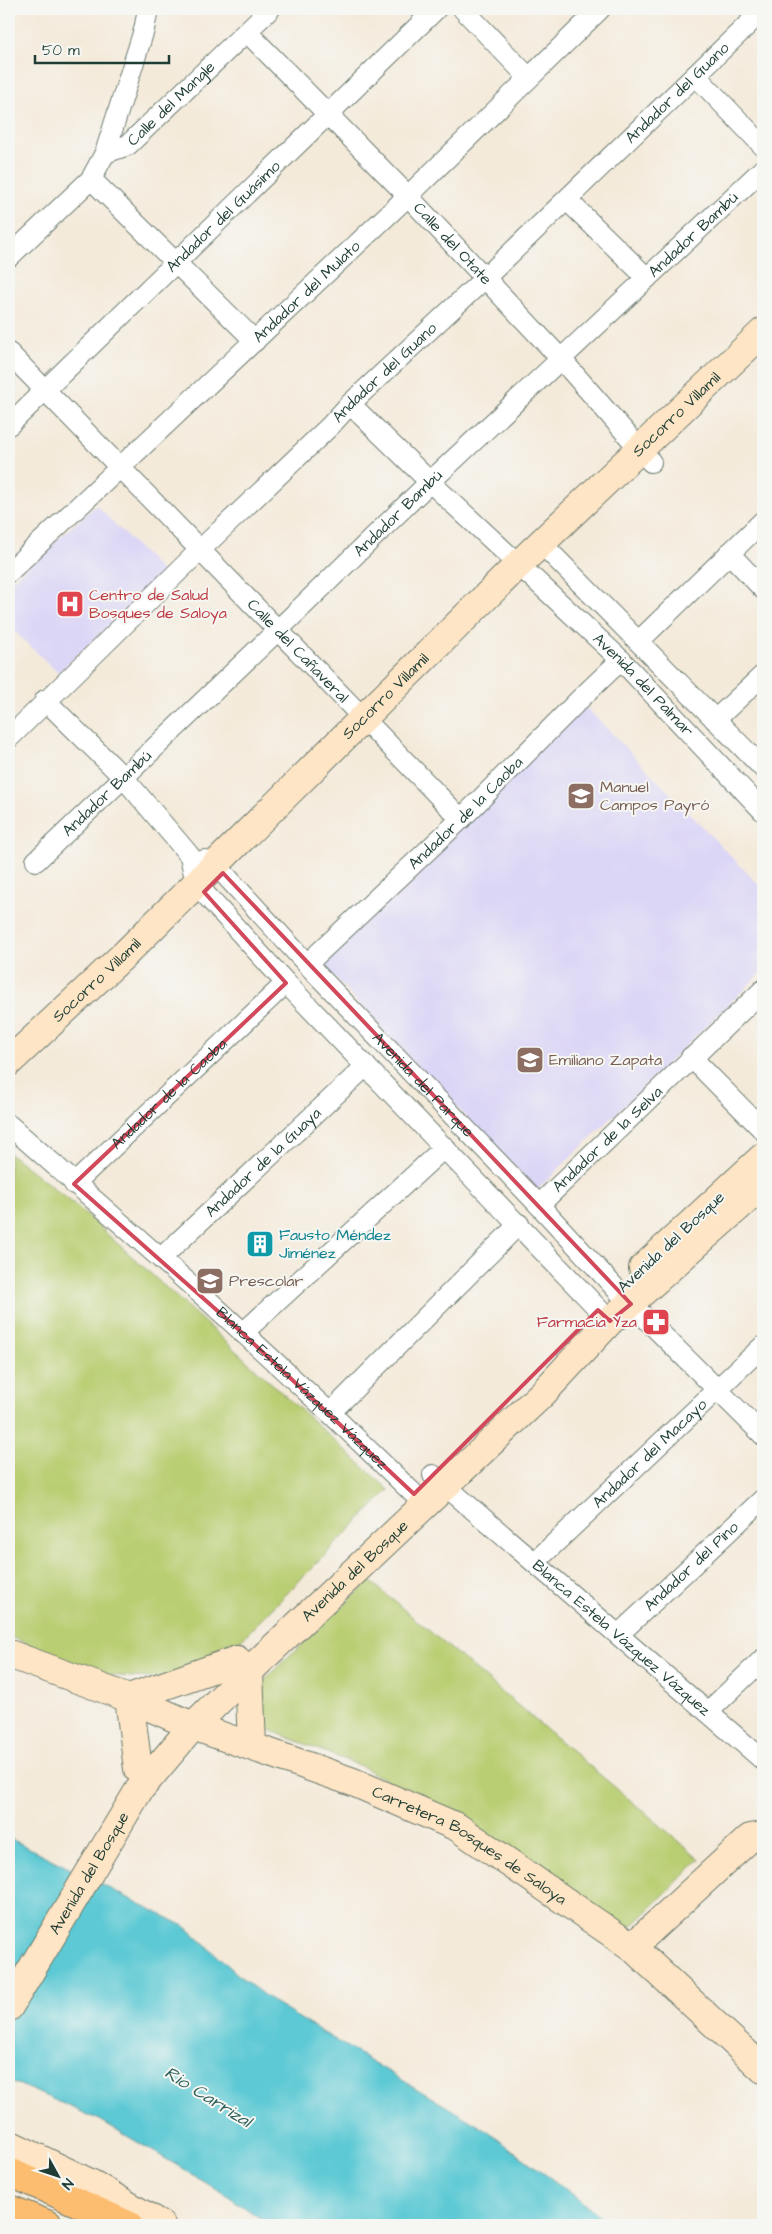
<svg xmlns="http://www.w3.org/2000/svg" width="772" height="2234" viewBox="0 0 772 2234" font-family="'Architects Daughter',sans-serif">
<style>
.built{fill:#dcd6f6}
.green{fill:#b9ce72;stroke:#6c8653}
.water{fill:#5dc9d4;stroke:#3e8384}
.lines{fill:none;stroke-linecap:round;stroke-linejoin:round}
.street-casing{stroke:#6a7a6e;stroke-width:22}
.secondary-casing{stroke:#6a7a6e;stroke-width:30}
.primary-casing{stroke:#6a7a6e;stroke-width:30}
.street{stroke:#fff;stroke-width:20}
.secondary{stroke:#fee5c5;stroke-width:28}
.primary{stroke:#fcbd6f;stroke-width:28}
.marked{fill:none;stroke:#d1495b;stroke-width:4;stroke-linejoin:round}
.labels{text-anchor:middle;dominant-baseline:central;stroke-width:4;stroke-linejoin:round;paint-order:stroke}
.street-label{font-size:16px;fill:#1f3d34;stroke:#f6f6f2}
.health-label{font-size:16px;fill:#be3a42;stroke:#f6f6f2;text-anchor:start}
.education-label{font-size:16px;fill:#785e54;stroke:#f6f6f2;text-anchor:start}
.culture-label{font-size:16px;fill:#0d838f;stroke:#f6f6f2;text-anchor:start}
.water-label{font-size:18px;font-style:italic;fill:#2e605c;stroke:#f6f6f2}
</style>
<rect width="100%" height="100%" fill="#f6f6f2"/>
<filter id="ink" filterUnits="userSpaceOnUse"><feTurbulence type="fractalNoise" baseFrequency=".02" numOctaves="2"/><feDisplacementMap in="SourceGraphic" scale="10" xChannelSelector="R" yChannelSelector="G"/><feConvolveMatrix kernelMatrix="1 2 1 2 8 2 1 2 1" color-interpolation-filters="sRGB"/></filter>
<filter id="wash" filterUnits="userSpaceOnUse"><feTurbulence type="fractalNoise" baseFrequency=".0096" numOctaves="4" result="noise"/><feDisplacementMap in="SourceGraphic" scale="20" xChannelSelector="R" yChannelSelector="G"/><feGaussianBlur stdDeviation="1.12" result="paint"/><feColorMatrix in="noise" values="0 0 0 0 0 0 0 0 0 0 0 0 0 0 0 0 0 1.4 0 .05"/><feComposite in="paint" operator="in"/></filter>
<g filter="url(#wash)">
<rect width="100%" height="100%" fill="#f4eada"/>
<g class="built">
<polygon points="96,505 164,574 58,673 9,626 9,583"/>
<polygon points="583,704 763,889 763,971 537,1190 401,1050 320,961"/>
</g>
<g class="green">
<polygon points="9,1153 74,1204 389,1490 242,1639 173,1680 96,1674 9,1636"/>
<polygon points="370,1581 700,1859 625,1933 470,1830 361,1766 259,1726 257,1686"/>
</g>
<polygon class="water" points="9,1838 186,1927 245,1981 277,2005 484,2129 580,2200 610,2225 270,2225 224,2193 100,2120 9,2080"/>
</g>
<g filter="url(#ink)">
<g class="lines">
<defs>
<g id="street">
<polyline points="463,9 528,77"/>
<path id="s1" d="M247 32 408 196 561 359 651 462"/>
<polyline points="696,76 763,146"/>
<path id="s2" d="M105 153 128 145 270 9"/>
<polyline points="91,179 255,341"/>
<polyline points="567,200 647,278"/>
<polyline points="9,257 91,179 105,153 144,30 148,9"/>
<path id="s3" d="M9 353 461 819"/>
<path id="s4" d="M350 404 430 482 621 660 763 811"/>
<path id="s5" d="M9 425 436 9"/>
<polyline points="542,544 763,768"/>
<polyline points="729,553 763,589"/>
<path id="s6" d="M9 572 408 196 600 9"/>
<polyline points="639,641 763,521"/>
<polyline points="45,700 124,778 190,856 196,884 286,983 610,1321"/>
<polyline points="715,720 763,675"/>
<path id="s7" d="M9 738 200 550 330 426 350 404 484 279 763 10"/>
<path id="s8" d="M204 860 215 864 307 964 539 1205 618 1291 763 1435"/>
<path id="s9" d="M36 861 278 630 430 482 763 169"/>
<path id="s10" d="M307 964 461 819 579 700 621 660"/>
<polyline points="691,1057 763,1130"/>
<path id="s11" d="M9 1125 209 1301 330 1413 414 1494"/>
<path id="s12" d="M74 1184 286 983"/>
<path id="s13" d="M539 1205 763 990"/>
<path id="s14" d="M161 1258 366 1066"/>
<polyline points="243,1333 445,1147"/>
<polyline points="330,1413 519,1224"/>
<path id="s15" d="M433 1475 763 1760"/>
<path id="s16" d="M535 1562 763 1346"/>
<path id="s17" d="M619 1634 763 1499"/>
<polyline points="708,1712 763,1659"/>
</g>
<g id="secondary">
<path id="s18" d="M9 1062 126 953 519 564 763 332"/>
<polyline points="643,1268 763,1157"/>
<path id="s19" d="M9 1654 129 1698 193 1726 353 1782 457 1827 632 1947 763 2069"/>
<polyline points="129,1698 237,1660 249,1671 252,1746"/>
<polyline points="129,1698 138,1769"/>
<polyline points="632,1947 750,1838 763,1836"/>
<path id="s20" d="M9 2007 139 1790 193 1726 249 1671 543 1393 610 1321 763 1185"/>
<polyline points="9,2144 92,2184 161,2225"/>
</g>
<g id="primary">
<polyline points="9,2172 128,2225"/>
<polyline points="9,2209 49,2225"/>
</g>
</defs>
<use href="#street" class="street-casing"/>
<use href="#secondary" class="secondary-casing"/>
<use href="#primary" class="primary-casing"/>
<use href="#street" class="street"/>
<use href="#secondary" class="secondary"/>
<use href="#primary" class="primary"/>
</g>
</g>
<path class="marked" d="M223 873 631 1304 610 1321 598 1310 414 1494 238 1329 74 1184 286 983 204 892Z"/>
<defs>
<symbol id="hospital-square" viewBox="-11 -11 22 22"><rect x="-9" y="-9" width="18" height="18" rx="4" fill="#e0444e" stroke="#f6f6f2"/><path d="M-5-5h3v3.5h4V-5h3V5h-3V1.5h-4V5h-3Z" fill="#fff"/></symbol>
<symbol id="school-square" viewBox="-11 -11 22 22"><rect x="-9" y="-9" width="18" height="18" rx="4" fill="#8d6e63" stroke="#f6f6f2"/><path d="M0-5L7-2L0 1L-7-2ZM-4 1L0 2.5L4 1V4Q0 6-4 4Z" fill="#fff"/></symbol>
<symbol id="building-square" viewBox="-11 -11 22 22"><rect x="-9" y="-9" width="18" height="18" rx="4" fill="#0f9aa8" stroke="#f6f6f2"/><path d="M-4-6H4V6H1V3H-1V6H-4ZM-2.5-4.3h1.7v1.8h-1.7ZM.8-4.3h1.7v1.8H.8ZM-2.5-1h1.7V.8h-1.7ZM.8-1h1.7V.8H.8Z" fill="#fff"/></symbol>
<symbol id="pharmacy-square" viewBox="-11 -11 22 22"><rect x="-9" y="-9" width="18" height="18" rx="4" fill="#e0444e" stroke="#f6f6f2"/><path d="M-2-6h4v4h4v4h-4v4h-4v-4h-4v-4h4Z" fill="#fff"/></symbol>
</defs>
<g fill-rule="evenodd">
<use href="#hospital-square" x="54" y="588" width="32" height="32"/>
<use href="#school-square" x="565" y="780" width="32" height="32"/>
<use href="#school-square" x="514" y="1044" width="32" height="32"/>
<use href="#building-square" x="244" y="1228" width="32" height="32"/>
<use href="#school-square" x="194" y="1265" width="32" height="32"/>
<use href="#pharmacy-square" x="640" y="1306" width="32" height="32"/>
</g>
<g class="labels">
<g class="street-label">
<text stroke="none"><textPath href="#s7" startOffset="929">Andador del Guano</textPath></text>
<text stroke="none"><textPath href="#s2" startOffset="84">Calle del Mangle</textPath></text>
<text stroke="none"><textPath href="#s5" startOffset="299">Andador del Guásimo</textPath></text>
<text stroke="none"><textPath href="#s9" startOffset="908">Andador Bambú</textPath></text>
<text stroke="none"><textPath href="#s1" startOffset="295">Calle del Otate</textPath></text>
<text stroke="none"><textPath href="#s6" startOffset="409">Andador del Mulato</textPath></text>
<text stroke="none"><textPath href="#s7" startOffset="524">Andador del Guano</textPath></text>
<text stroke="none"><textPath href="#s18" startOffset="930">Socorro Villamil</textPath></text>
<text stroke="none"><textPath href="#s9" startOffset="502">Andador Bambú</textPath></text>
<text stroke="none"><textPath href="#s3" startOffset="415">Calle del Cañaveral</textPath></text>
<text stroke="none"><textPath href="#s4" startOffset="406">Avenida del Palmar</textPath></text>
<text stroke="none"><textPath href="#s18" startOffset="525">Socorro Villamil</textPath></text>
<text stroke="none"><textPath href="#s9" startOffset="98">Andador Bambú</textPath></text>
<text stroke="none"><textPath href="#s10" startOffset="219">Andador de la Caoba</textPath></text>
<text stroke="none"><textPath href="#s18" startOffset="120">Socorro Villamil</textPath></text>
<text stroke="none"><textPath href="#s8" startOffset="315">Avenida del Parque</textPath></text>
<text stroke="none"><textPath href="#s12" startOffset="131">Andador de la Caoba</textPath></text>
<text stroke="none"><textPath href="#s13" startOffset="95">Andador de la Selva</textPath></text>
<text stroke="none"><textPath href="#s14" startOffset="140">Andador de la Guaya</textPath></text>
<text transform="translate(671 1242) rotate(-43)">Avenida del Bosque</text>
<text stroke="none"><textPath href="#s11" startOffset="394">Blanca Estela Vázquez Vázquez</textPath></text>
<text stroke="none"><textPath href="#s16" startOffset="158">Andador del Macayo</textPath></text>
<text stroke="none"><textPath href="#s17" startOffset="99">Andador del Pino</textPath></text>
<text stroke="none"><textPath href="#s20" startOffset="561">Avenida del Bosque</textPath></text>
<text stroke="none"><textPath href="#s15" startOffset="249">Blanca Estela Vázquez Vázquez</textPath></text>
<text stroke="none"><textPath href="#s19" startOffset="500">Carretera Bosques de Saloya</textPath></text>
<text stroke="none"><textPath href="#s20" startOffset="156">Avenida del Bosque</textPath></text>
</g>
<g class="health-label">
<text x="89" y="595">Centro de Salud<tspan x="89" dy="18">Bosques de Saloya</tspan></text>
<text x="637" y="1322" text-anchor="end">Farmacia Yza</text>
</g>
<g class="education-label">
<text x="600" y="787">Manuel<tspan x="600" dy="18">Campos Payró</tspan></text>
<text x="549" y="1060">Emiliano Zapata</text>
<text x="229" y="1281">Prescolar</text>
</g>
<g class="culture-label">
<text x="279" y="1235">Fausto Méndez<tspan x="279" dy="18">Jiménez</tspan></text>
</g>
<g class="water-label">
<text transform="translate(208 2097) rotate(32)">Rio Carrizal</text>
</g>
</g>
<rect width="772" height="2234" fill="none" stroke="#f6f6f2" stroke-width="30"/>
<g transform="translate(58 2176) rotate(130)" stroke="#f6f6f2" stroke-width="4" paint-order="stroke">
<path d="M0-4L9 19L0 12L-9 19Z" fill="#1f3d34"/>
<text y="-8" font-size="14" font-weight="bold" text-anchor="middle" fill="#1f3d34">N</text>
</g>
<path d="M35 55v8h134v-8" fill="none" stroke="#1f3d34" stroke-width="2.5"/>
<text x="42" y="55" font-size="15" fill="#1f3d34" stroke="#f6f6f2" stroke-width="4" paint-order="stroke">50 m</text>
</svg>
